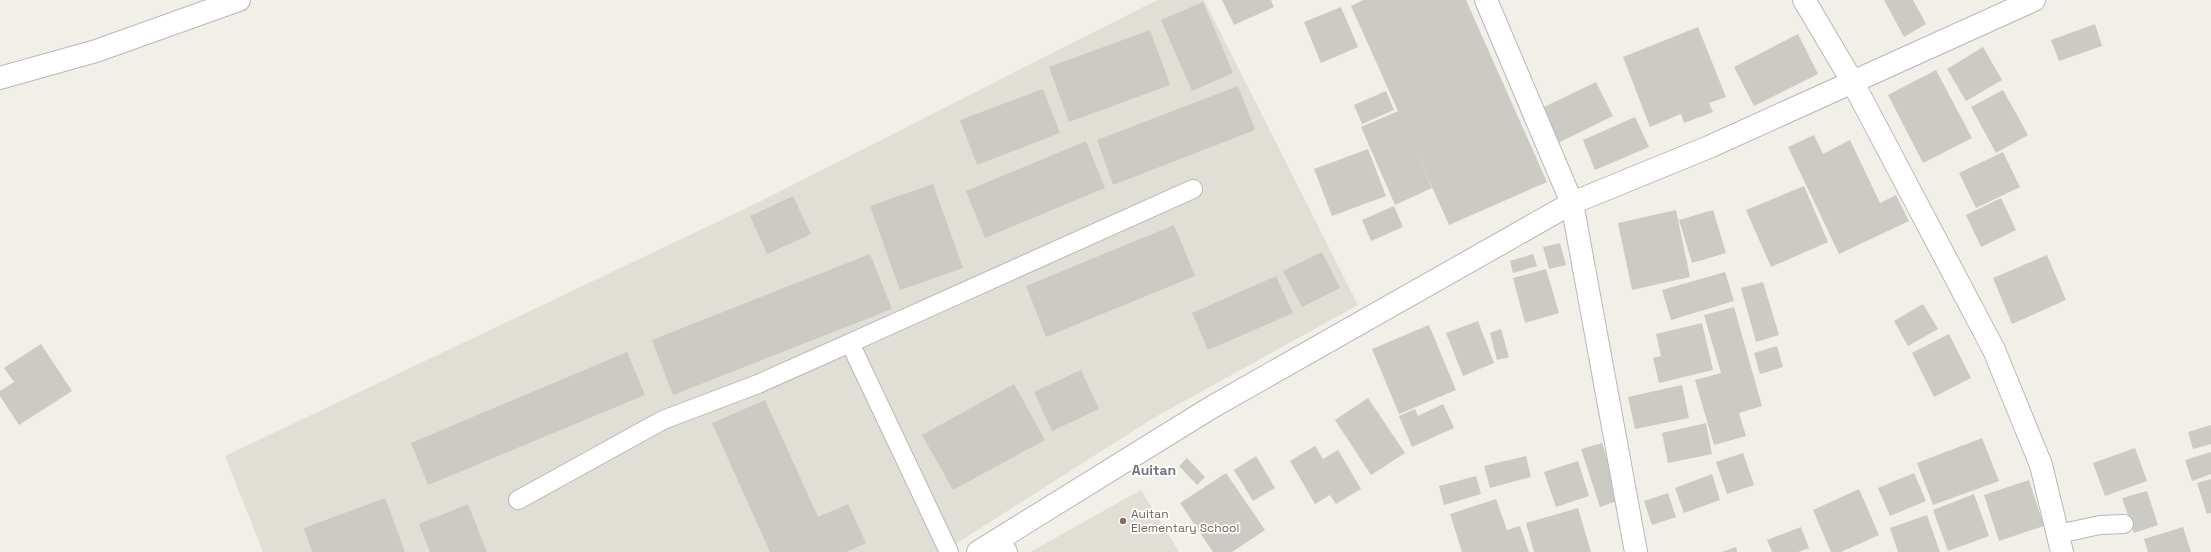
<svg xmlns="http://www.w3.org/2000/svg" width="2211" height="552" viewBox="0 0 2211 552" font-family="'Space Grotesk',sans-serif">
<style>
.education{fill:#e1ded6}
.building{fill:#cccac5}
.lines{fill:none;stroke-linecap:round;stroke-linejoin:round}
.service-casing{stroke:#b5b8bc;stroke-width:20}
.minor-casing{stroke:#b5b8bc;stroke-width:24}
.service{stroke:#fff;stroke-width:18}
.minor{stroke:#fff;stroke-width:22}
.education-dot{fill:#8d6e63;stroke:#fff;stroke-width:1.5}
.labels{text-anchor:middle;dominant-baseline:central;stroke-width:3.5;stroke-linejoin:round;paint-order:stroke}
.education-label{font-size:12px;fill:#785e54;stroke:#fff;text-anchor:start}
.quarter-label{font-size:14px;font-weight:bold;fill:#70757a;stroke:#fff}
</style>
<rect width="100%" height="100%" fill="#f1efe8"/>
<g class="education">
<polygon points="1157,0 1204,0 1358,305 1152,419 943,552 263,552 225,456 757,203"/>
<polygon points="1141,490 1179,552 1030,552"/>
</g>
<g class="building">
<polygon points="1222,0 1271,0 1274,7 1234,25"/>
<polygon points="1363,0 1466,0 1547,182 1449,225 1415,149 1432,188 1395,205 1361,127 1398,111 1351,6"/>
<polygon points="1884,0 1913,0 1926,24 1904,37"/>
<polygon points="1203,2 1233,73 1192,91 1161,20"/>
<polygon points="1341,7 1358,47 1321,63 1304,22"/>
<polygon points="2095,24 2102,46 2059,61 2051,40"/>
<polygon points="1698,27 1726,97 1709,103 1713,112 1684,123 1681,114 1650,127 1623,57"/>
<polygon points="1150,30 1170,85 1069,122 1049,67"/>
<polygon points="1798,34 1818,74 1754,106 1734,67"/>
<polygon points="1983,47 2002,80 1966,101 1947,69"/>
<polygon points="1936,70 1972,138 1923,163 1888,95"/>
<polygon points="1596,82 1613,116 1558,143 1542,108"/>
<polygon points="1238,86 1255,130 1113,185 1097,140"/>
<polygon points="1043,89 1060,133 977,165 960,120"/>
<polygon points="2003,90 2028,135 1996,153 1971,107"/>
<polygon points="1386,91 1394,110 1362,124 1354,105"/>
<polygon points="1635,117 1649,147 1595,170 1583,140"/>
<polygon points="1814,135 1823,154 1850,140 1880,203 1896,195 1909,221 1839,254 1788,147"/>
<polygon points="1086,141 1105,188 985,238 966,191"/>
<polygon points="1368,149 1386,196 1332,216 1314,169"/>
<polygon points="2003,152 2020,187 1976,208 1959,173"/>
<polygon points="933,184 963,268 900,290 870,206"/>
<polygon points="1804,186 1828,242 1771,267 1746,210"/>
<polygon points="793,196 811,234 767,254 750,216"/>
<polygon points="2001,198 2016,230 1981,247 1966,215"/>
<polygon points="1394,206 1403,227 1371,241 1362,220"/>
<polygon points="1676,210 1690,277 1632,290 1618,223"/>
<polygon points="1713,210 1726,253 1692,263 1679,220"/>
<polygon points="1174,225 1195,276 1046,337 1026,286"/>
<polygon points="1560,243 1566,265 1549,269 1543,247"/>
<polygon points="1322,252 1340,288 1302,307 1283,271"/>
<polygon points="870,254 892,309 673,395 652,340"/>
<polygon points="1533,254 1537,266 1513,273 1510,261"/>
<polygon points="2047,255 2066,300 2012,324 1993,278"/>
<polygon points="1546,269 1559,313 1525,323 1513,278"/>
<polygon points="1725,272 1734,301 1671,320 1662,290"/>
<polygon points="1276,276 1293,313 1208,350 1192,313"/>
<polygon points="1763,282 1779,335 1756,342 1741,288"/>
<polygon points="1923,304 1938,329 1908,346 1894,321"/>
<polygon points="1734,307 1762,406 1739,413 1746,436 1714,445 1695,380 1721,373 1704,315"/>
<polygon points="1478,321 1494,363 1463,376 1446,333"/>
<polygon points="1702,323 1713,370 1659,383 1653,358 1661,356 1656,334"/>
<polygon points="1429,325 1456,390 1399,414 1372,349"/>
<polygon points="1501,329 1509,357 1497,360 1490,333"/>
<polygon points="1949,334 1971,378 1934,397 1912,353"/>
<polygon points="41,344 72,391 19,425 0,396 0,391 14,382 4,368"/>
<polygon points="1777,346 1783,367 1760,374 1754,353"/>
<polygon points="627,352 645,395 428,485 411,443"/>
<polygon points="1081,370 1099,409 1052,431 1034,392"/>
<polygon points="1014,384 1045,440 953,490 922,435"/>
<polygon points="1682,385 1689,418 1635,429 1628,397"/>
<polygon points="1368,398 1405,453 1371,475 1335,420"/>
<polygon points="765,400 818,517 848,504 866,543 846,552 770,552 712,423"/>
<polygon points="1443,404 1454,428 1412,447 1399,416 1415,409 1418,416"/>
<polygon points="1706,423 1712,454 1668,463 1662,433"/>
<polygon points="2211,425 2211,444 2193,449 2188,432"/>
<polygon points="1982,438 1999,481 1933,505 1917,463"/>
<polygon points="1602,443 1620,500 1600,507 1581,449"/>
<polygon points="1315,446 1323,459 1338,450 1361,489 1336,504 1330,495 1315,504 1290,461"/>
<polygon points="2135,448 2147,481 2105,496 2093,463"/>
<polygon points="2211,452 2211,474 2192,481 2185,460"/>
<polygon points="1743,453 1754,485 1727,494 1716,462"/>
<polygon points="1256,456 1275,488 1253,501 1234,470"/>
<polygon points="1526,456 1531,477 1490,488 1484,466"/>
<polygon points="1187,458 1205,477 1197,485 1179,466"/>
<polygon points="1578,461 1589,496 1556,507 1544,472"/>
<polygon points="1226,473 1265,530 1232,552 1213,552 1180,503"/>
<polygon points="1914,473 1926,501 1890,516 1878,488"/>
<polygon points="1712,474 1720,500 1684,513 1675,488"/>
<polygon points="1476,476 1481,494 1444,505 1439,486"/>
<polygon points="2211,479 2211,513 2207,514 2197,483"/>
<polygon points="2029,480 2044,526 1999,541 1984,495"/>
<polygon points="1859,489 1879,535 1841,552 1831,552 1813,510"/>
<polygon points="2147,491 2158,525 2134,533 2122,498"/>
<polygon points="1668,493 1676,517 1652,525 1644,501"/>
<polygon points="1974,494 1989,536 1948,551 1933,510"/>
<polygon points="385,498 405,552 312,552 304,528"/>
<polygon points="1496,499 1507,530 1520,526 1529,552 1462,552 1450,514"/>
<polygon points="468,504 487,552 430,552 419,524"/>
<polygon points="1578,508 1591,552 1534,552 1526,523"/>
<polygon points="1927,515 1940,552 1898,552 1890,528"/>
<polygon points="1801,527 1809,548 1798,552 1772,552 1767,540"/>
<polygon points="2183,527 2191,552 2148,552 2144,539"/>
<polygon points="1736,547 1737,552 1722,552"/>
</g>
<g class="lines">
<defs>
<g id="service">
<polyline points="518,500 663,420 758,384 850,343"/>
<polyline points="2058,534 2100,525 2124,524"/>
<polyline points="1000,538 1008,552"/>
<polyline points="949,552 850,343 1193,189"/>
</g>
<g id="minor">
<polyline points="1486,0 1572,203 1636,552"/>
<polyline points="1804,0 1852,81 1994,350 2041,465 2062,552"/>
<polyline points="0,78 96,51 239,0"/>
<polyline points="978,552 1212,407 1572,203 1709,147 2034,0"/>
</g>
</defs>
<use href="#service" class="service-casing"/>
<use href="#minor" class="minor-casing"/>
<use href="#service" class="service"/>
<use href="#minor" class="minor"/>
</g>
<circle class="education-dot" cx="1123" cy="521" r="4"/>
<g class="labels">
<g class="education-label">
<text x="1131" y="514">Auitan<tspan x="1131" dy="14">Elementary School</tspan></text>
</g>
<g class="quarter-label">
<text x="1154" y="470">Auitan</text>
</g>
</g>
</svg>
